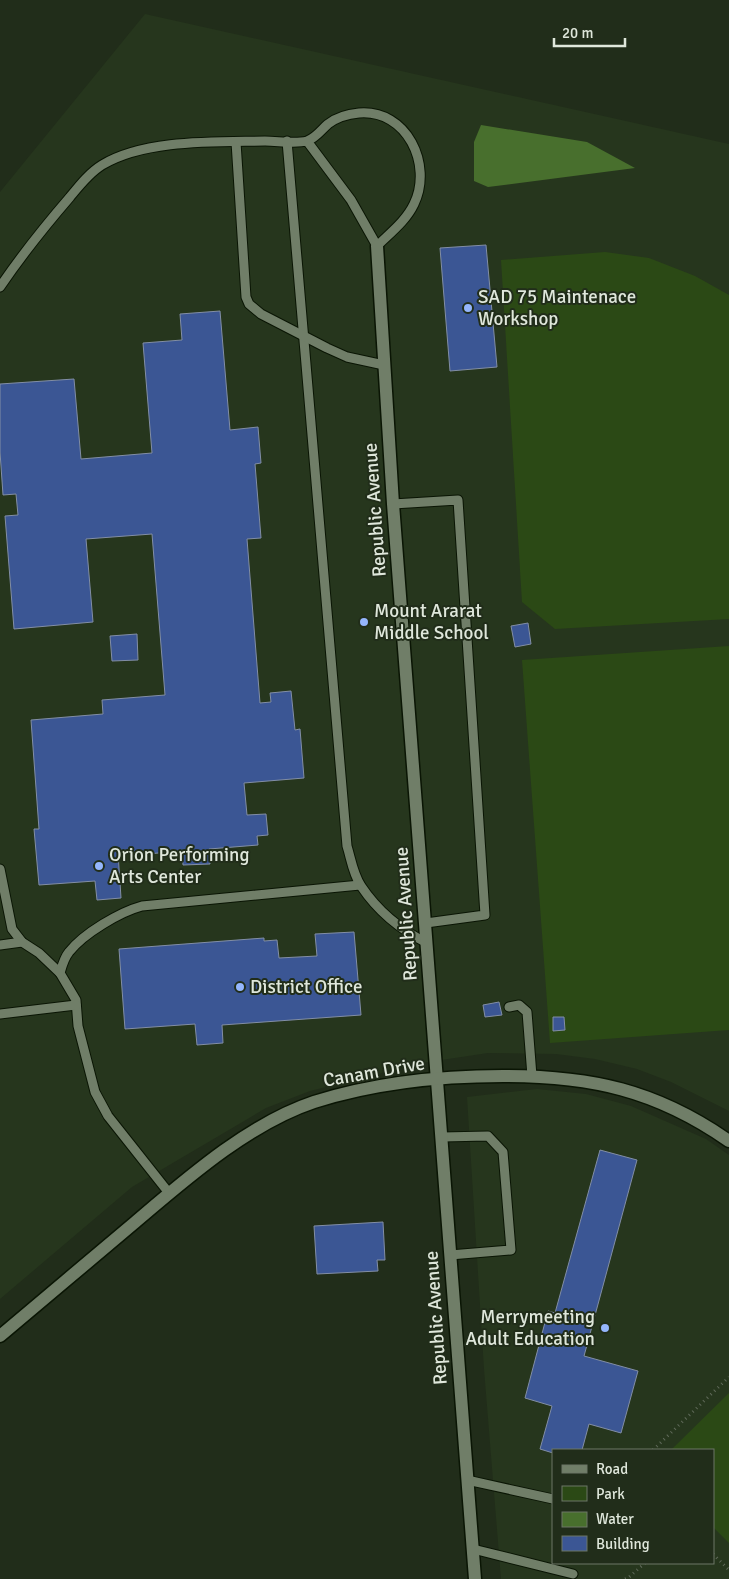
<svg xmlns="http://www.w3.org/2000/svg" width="729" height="1579" viewBox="0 0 729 1579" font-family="Signika,sans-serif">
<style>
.built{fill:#26361d;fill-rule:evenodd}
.green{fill:#2b4915}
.water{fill:#486f2d}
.building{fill:#3b5694;stroke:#828ea5}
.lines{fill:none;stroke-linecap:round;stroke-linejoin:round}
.service-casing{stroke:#0a1504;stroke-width:11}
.minor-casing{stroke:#0a1504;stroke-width:15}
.path{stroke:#606a5a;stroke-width:3;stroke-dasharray:1 4;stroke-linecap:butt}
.service{stroke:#707e68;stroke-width:9}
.minor{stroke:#707e68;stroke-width:12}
.poi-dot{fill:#95b6fd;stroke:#212d1a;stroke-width:2}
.labels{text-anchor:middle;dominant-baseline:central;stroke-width:4;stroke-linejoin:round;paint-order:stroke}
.poi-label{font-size:19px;fill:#dfe7db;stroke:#212d1a;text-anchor:start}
.street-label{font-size:19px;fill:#dfe7db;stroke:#212d1a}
</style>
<rect width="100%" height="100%" fill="#212d1a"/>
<g class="built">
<polygon points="145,14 729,144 729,1111 671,1082 637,1069 595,1059 556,1054 488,1053 395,1067 379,1074 310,1091 266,1108 132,1187 0,1299 0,192"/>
<path d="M537 1089 586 1094 631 1106 706 1139 729 1155V1579H501L484 1369 467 1097ZM553 1450H713V1563H553Z"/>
</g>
<g class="green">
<polygon points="605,252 649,258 695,276 729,295 729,619 555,629 522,602 501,260"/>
<polygon points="729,646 729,1030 550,1043 522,660"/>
<polygon points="729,1393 729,1543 713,1527 713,1450 671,1450"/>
</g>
<polygon class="water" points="481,125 587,142 635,168 488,187 474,181 474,142"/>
<g class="building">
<polygon points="486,245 497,367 450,371 440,248"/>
<polygon points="220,311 230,430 258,427 261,463 255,464 261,538 247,539 260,703 271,702 270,693 291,691 295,730 300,729 304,778 244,783 247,815 266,814 268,835 257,836 258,845 209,849 210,864 183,865 182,851 135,855 134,852 118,853 121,898 97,900 95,881 39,885 34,829 39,829 31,720 103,714 102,700 165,695 152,534 86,539 93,622 14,629 5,516 18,515 16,494 3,495 0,452 0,384 74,379 81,459 152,453 143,343 182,340 180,314"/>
<polygon points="528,623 531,644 515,647 511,626"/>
<polygon points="137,634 138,660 112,661 110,636"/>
<polygon points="354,932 361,1015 222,1025 223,1043 197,1045 195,1024 125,1029 119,949 264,938 264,941 277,940 279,958 317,956 315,934"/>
<polygon points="499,1002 502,1015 485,1017 483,1005"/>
<polygon points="553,1017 564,1017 565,1030 553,1031"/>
<polygon points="600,1150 637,1160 584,1356 638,1371 621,1433 589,1424 582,1450 553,1450 553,1453 540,1449 552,1406 525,1398 548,1311 555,1313"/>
<polygon points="383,1222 385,1260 377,1260 378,1271 317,1274 314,1226"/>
</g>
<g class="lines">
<defs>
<g id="service">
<path d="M287 141 347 846C351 859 353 874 361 886 377 910 401 930 427 943"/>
<polyline points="236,142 246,297 249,304 261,314 327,348 347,357 384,365"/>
<path d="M0 287C21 256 45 226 70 197 79 186 89 173 102 165 145 139 216 142 265 141 278 141 295 144 307 141 316 138 321 130 328 124 337 117 348 114 359 113 407 109 433 165 414 204 406 221 390 233 377 246L351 200 307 141"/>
<polyline points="393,504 458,500 485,915 426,923"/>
<polyline points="0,869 12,929 22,942 39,953 60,973 76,1000 78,1026 95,1092 108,1116 169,1193"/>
<polyline points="0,945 22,942"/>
<path d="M60 973C62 966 64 958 69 952 84 933 120 912 142 906L360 885"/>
<polyline points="509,1007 519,1005 527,1012 532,1076"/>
<polyline points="0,1014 76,1005"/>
<polyline points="442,1137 488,1136 503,1152 511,1250 450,1255"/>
<polyline points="467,1480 553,1499"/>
<polyline points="473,1549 573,1574"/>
</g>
<g id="minor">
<polyline points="377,246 393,504 475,1579"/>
<path d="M0 1336C44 1299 89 1261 133 1224 186 1179 248 1124 314 1102 374 1083 441 1076 503 1076 591 1076 656 1090 729 1141"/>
</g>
</defs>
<use href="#service" class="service-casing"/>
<use href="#minor" class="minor-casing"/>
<g class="path">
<polyline points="653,1450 729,1377"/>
<polyline points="713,1554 729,1570"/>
<polyline points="625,1579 628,1578 645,1563"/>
</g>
<use href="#service" class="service"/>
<use href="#minor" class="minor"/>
</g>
<g class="poi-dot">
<circle cx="468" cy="308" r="5"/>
<circle cx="364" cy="622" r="5"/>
<circle cx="99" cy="866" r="5"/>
<circle cx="240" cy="987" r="5"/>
<circle cx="605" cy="1328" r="5"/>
</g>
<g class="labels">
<g class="poi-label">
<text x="478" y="297">SAD 75 Maintenace<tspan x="478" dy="22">Workshop</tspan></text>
<text x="374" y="611">Mount Ararat<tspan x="374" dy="22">Middle School</tspan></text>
<text x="109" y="855">Orion Performing<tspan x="109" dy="22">Arts Center</tspan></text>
<text x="250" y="987">District Office</text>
<text x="595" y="1317" text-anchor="end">Merrymeeting<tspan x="595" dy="22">Adult Education</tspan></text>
</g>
<g class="street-label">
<text transform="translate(375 510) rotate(-94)">Republic Avenue</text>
<text transform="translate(406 914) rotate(-94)">Republic Avenue</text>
<text transform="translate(374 1072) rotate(-10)">Canam Drive</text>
<text transform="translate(436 1318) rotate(-94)">Republic Avenue</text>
</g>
</g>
<rect x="552" y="1449" width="162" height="115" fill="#212d1a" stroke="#6d7767"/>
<rect x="562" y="1465" width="25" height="8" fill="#707e68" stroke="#6d7767"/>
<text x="596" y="1474" font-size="15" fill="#dfe7db">Road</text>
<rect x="562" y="1486" width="25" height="15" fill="#2b4915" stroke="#6d7767"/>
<text x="596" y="1499" font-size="15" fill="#dfe7db">Park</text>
<rect x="562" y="1512" width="25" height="15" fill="#486f2d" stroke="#6d7767"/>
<text x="596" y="1524" font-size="15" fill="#dfe7db">Water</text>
<rect x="562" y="1536" width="25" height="15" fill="#3b5694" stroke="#6d7767"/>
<text x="596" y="1549" font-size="15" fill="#dfe7db">Building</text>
<path d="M554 38v8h71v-8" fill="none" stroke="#dfe7db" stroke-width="2.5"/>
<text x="562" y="38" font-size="15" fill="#dfe7db" stroke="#212d1a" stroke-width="4" paint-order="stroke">20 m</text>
</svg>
